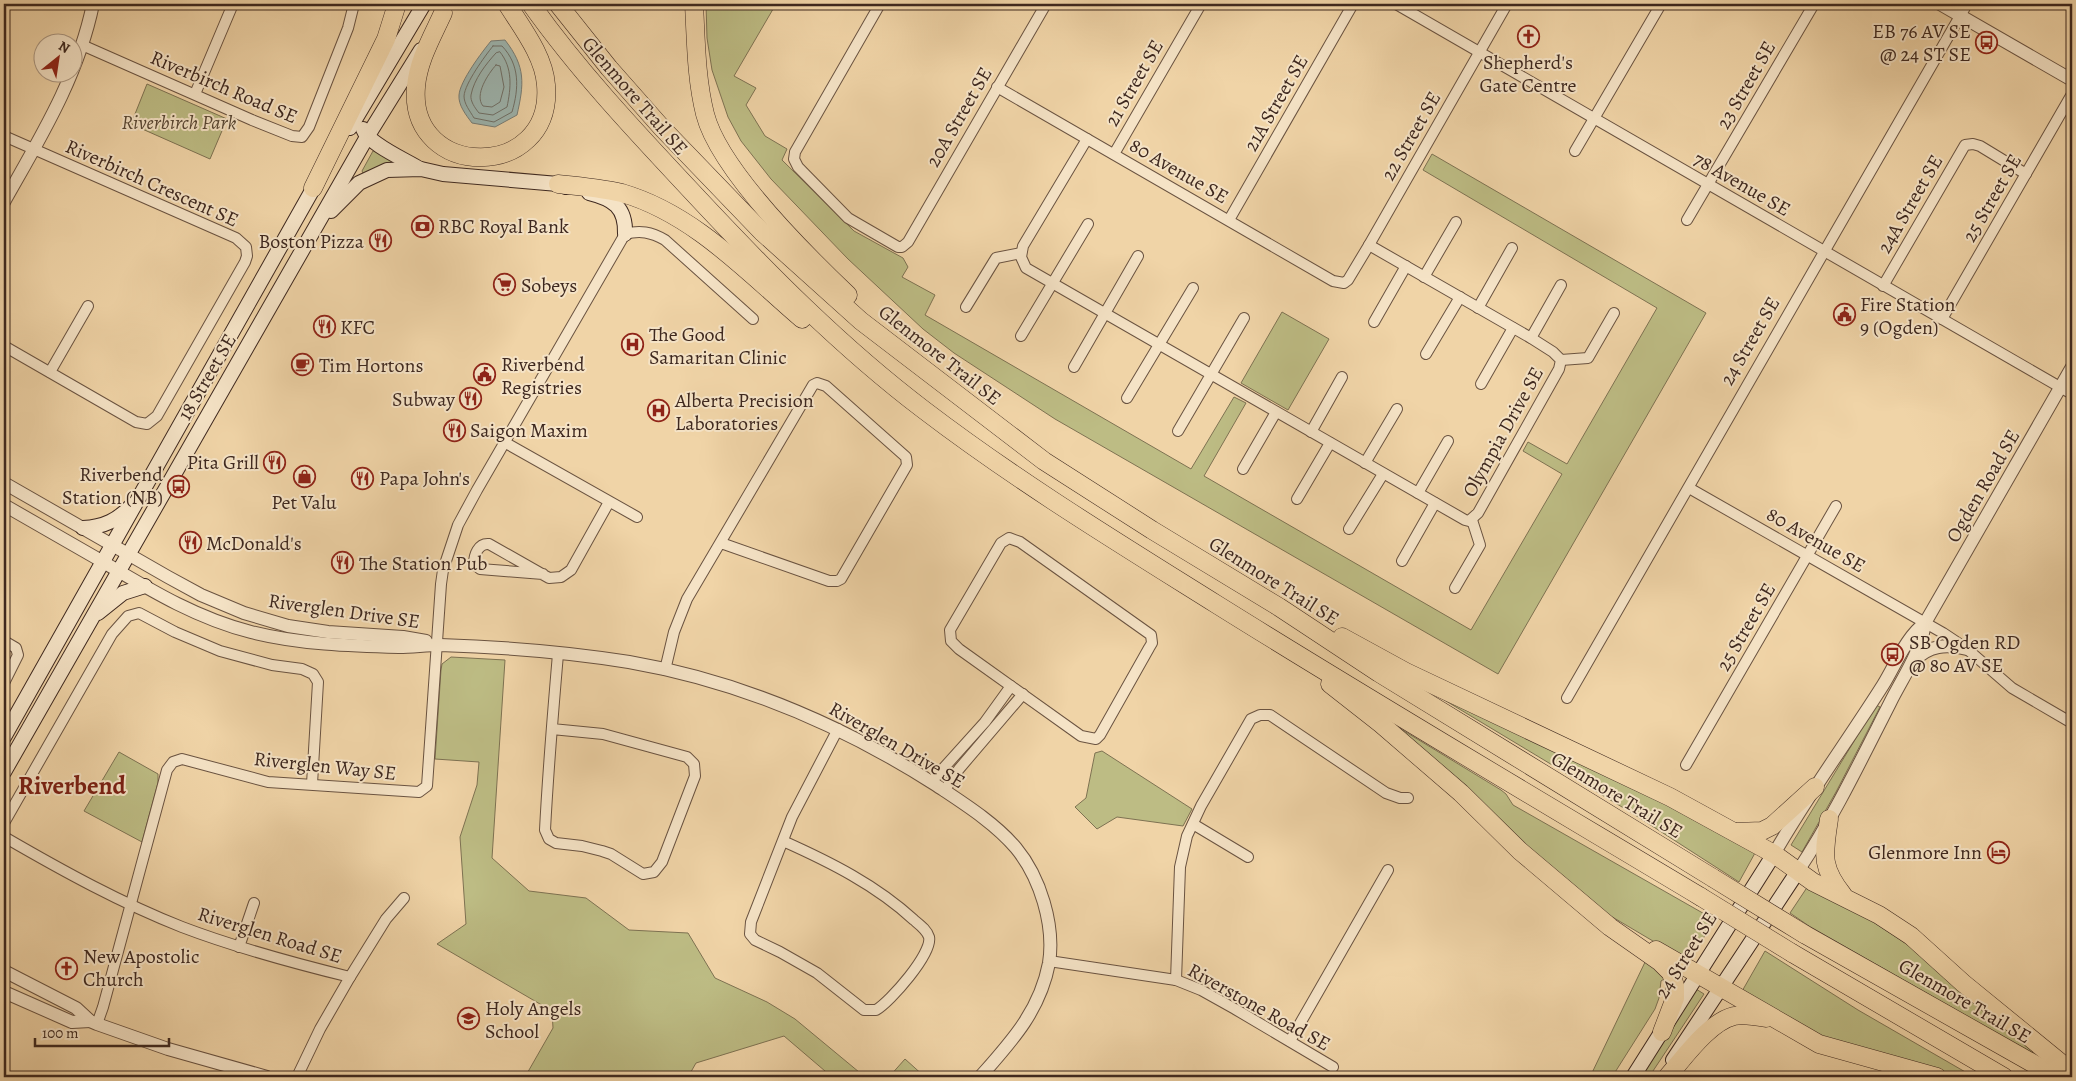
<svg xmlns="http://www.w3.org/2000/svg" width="2076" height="1081" viewBox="0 0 2076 1081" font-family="Alegreya,serif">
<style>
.green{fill:#bdbc84;stroke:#7e7252}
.water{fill:#9db6b1;stroke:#777d77}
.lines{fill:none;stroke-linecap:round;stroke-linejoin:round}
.shore{stroke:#6e6f68;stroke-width:1}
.minor-casing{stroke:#6a5341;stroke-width:12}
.tertiary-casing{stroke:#6a5341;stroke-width:14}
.secondary-casing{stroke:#3e281f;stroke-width:16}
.motorway-casing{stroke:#3e281f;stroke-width:19}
.minor{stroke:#f5e3c6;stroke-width:10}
.tertiary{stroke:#f5e3c6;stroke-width:12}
.secondary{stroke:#f5e3c6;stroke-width:14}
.motorway{stroke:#f0d4a7;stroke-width:18}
.motorway-bridge-casing{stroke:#3e281f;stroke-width:19;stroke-linecap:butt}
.motorway-bridge{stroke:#f0d4a7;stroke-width:18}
.labels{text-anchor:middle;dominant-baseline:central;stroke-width:4;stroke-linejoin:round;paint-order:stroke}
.poi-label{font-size:20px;fill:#3e281f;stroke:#f5e3c6;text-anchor:start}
.street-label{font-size:20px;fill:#3e281f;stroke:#f5e3c6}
.park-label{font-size:20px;font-style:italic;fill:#574633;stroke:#f5e3c6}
.district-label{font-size:25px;font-weight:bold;fill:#7a1f14;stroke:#f5e3c6}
</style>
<rect width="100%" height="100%" fill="#f0d4a7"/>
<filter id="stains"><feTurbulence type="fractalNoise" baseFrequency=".004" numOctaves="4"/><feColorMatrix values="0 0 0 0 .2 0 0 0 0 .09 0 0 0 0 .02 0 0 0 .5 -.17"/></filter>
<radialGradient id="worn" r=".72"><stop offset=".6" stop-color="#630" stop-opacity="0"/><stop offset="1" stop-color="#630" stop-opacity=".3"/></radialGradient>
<g class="green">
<polygon points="706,4 776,4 734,76 756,88 746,105 765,136 787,149 782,160 854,231 903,258 908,267 902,277 935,295 925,315 1191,469 1234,397 1246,403 1204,476 1471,630 1562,474 1523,451 1528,442 1567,464 1657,308 1423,170 1432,154 1706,313 1498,674 1055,419 954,353 923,329 848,259 771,179 741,141 728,117 712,70 707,38"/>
<polygon points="147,84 227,119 210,159 131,124"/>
<polygon points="373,151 376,151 394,161 393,165 364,175 362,171"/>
<polygon points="1282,312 1329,339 1288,410 1241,383"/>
<polygon points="451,657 505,660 492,858 529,891 586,898 629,930 688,933 715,978 767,1002 795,1019 865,1077 832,1077 784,1036 696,1063 688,1077 525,1077 553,1028 552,1011 437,944 466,924 460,837 477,785 479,762 435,759 441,670 442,664"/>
<polygon points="1436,695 1619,778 1754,851 1755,853 1739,882 1632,813"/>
<polygon points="1876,705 1880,707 1836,792 1802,852 1791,845"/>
<polygon points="1386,720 1501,790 1506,794 1513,805 1715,920 1695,951 1685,960 1609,915 1561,881"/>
<polygon points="1102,751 1192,809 1183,826 1117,817 1097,829 1075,807 1086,798 1095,753"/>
<polygon points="119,752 158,774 158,783 142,842 84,811"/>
<polygon points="1808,886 1875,923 1914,949 2052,1065 1809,926 1790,913"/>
<polygon points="1765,951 1858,1010 1974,1077 1949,1077 1833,1041 1793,1024 1741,993"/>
<polygon points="1647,958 1662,971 1664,979 1661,981 1659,998 1655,1009 1612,1077 1590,1077"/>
<polygon points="1696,989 1704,994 1649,1077 1641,1077"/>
<polygon points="905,1059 925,1077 889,1077"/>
</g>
<path class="water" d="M505 40C526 67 524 84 517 115L495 127 472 123C466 115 458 105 459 95 460 81 482 52 491 41Z"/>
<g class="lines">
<g class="shore">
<path d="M493 46H502C520 65 519 88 512 112L494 122 474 118C470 111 464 104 464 96 465 83 485 56 493 46Z"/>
<path d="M500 52C513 68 511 88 507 107L493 115 479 113C475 108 470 101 471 95 474 79 486 64 496 53Z"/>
<path d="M496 65 500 66 504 87 500 102 492 107 483 106C474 95 488 74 496 65Z"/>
</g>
<defs>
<g id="minor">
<polyline points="880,4 795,152 794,159 798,167 848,218 898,247 902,247 908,242 1046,4"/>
<polyline points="1396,4 2072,394"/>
<polyline points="82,45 252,120 292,136 302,137 309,127 348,28 354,4"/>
<polyline points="997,87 1333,281 1344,283 1348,280 1369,245 1507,4"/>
<polyline points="195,94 233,4"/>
<polyline points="4,136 236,238 246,247 247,256 245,262 157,416 147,424 136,422 4,346"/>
<polyline points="1087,139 1023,246 1021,257 1026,268 1465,520 1469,521 1478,513 1559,369 1561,360 1553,352 1531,338 1369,245"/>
<polyline points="1575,151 1661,4"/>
<polyline points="1114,154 1201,4"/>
<polyline points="1229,220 1353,4"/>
<polyline points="1687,220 1814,4"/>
<polyline points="1424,277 1456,222"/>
<polyline points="1883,286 1965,145 1973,144 1980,146 2026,174"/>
<polyline points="966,307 996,258 1021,253"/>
<polyline points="1478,308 1512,248"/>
<polyline points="1942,319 2072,94"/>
<polyline points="1374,322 1406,266"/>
<polyline points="1021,336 1088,224"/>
<polyline points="1531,338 1561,285"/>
<polyline points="1426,354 1460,297"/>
<polyline points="1561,360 1588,358 1614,313"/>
<polyline points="1074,367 1138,256"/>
<polyline points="50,372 88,306"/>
<polyline points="1481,384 1513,328"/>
<polyline points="1127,398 1193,288"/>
<polyline points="1178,431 1244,318"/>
<polyline points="1311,432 1342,377"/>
<polyline points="504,442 637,517"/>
<polyline points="1365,463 1397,409"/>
<polyline points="1243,469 1276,412"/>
<polyline points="1689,488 1943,633 1967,649 2012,688 2072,723"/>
<polyline points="1418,493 1448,441"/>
<polyline points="1297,499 1330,443"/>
<polyline points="1349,529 1383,474"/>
<polygon points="1009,538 1020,542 1151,635 1152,643 1149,648 1100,735 1096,739 1081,736 959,649 951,641 950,630 1001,543"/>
<polyline points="1402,561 1435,503"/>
<path d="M543 574 480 569 474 564C474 555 478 543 489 544L549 578 561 577 571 570 609 502"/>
<polyline points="1455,588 1480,545 1472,520"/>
<polyline points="4,641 16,648 18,655 4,683"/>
<polyline points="665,670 674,632 687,599 813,385 817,383 826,386 906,457 907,465 841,579 837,581 829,581 721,543"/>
<polyline points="1567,698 1967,4"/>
<path d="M552 729 603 734 687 757 694 764 695 776 662 862 654 872 643 874 611 854 602 851 582 846 556 843 549 839 545 830C548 771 553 712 558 654"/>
<polyline points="1686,765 1836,506"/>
<polyline points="931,782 985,722 1011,686"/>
<polyline points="944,791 959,769 1023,694"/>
<polyline points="4,823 112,634 128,616 139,613 175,632 220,651 272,665 302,669 313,674 318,682 312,784"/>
<polyline points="1193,824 1248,857"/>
<path d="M4 835 6 838C63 871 121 903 182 927 237 948 293 963 350 977L320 1029 297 1077"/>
<path d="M783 841C830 862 876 885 914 920 920 925 927 930 929 937 933 953 890 1002 876 1010H864L817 973 780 952 755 940 750 934 751 922 792 817 838 729"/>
<polyline points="239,947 254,903"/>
<polyline points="1049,961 1176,980 1201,990 1235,1009 1333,1067"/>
<polyline points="350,977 386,919 404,898"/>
<polyline points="1176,980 1180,867 1187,836 1201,806 1251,719 1260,715 1270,715 1386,793 1400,798 1408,798"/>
<path d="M97 1024 103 1007 167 770 173 762 182 759 268 782 419 792 427 786 441 584 443 570 458 525 477 490 625 234C640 230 651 232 665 240L753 319"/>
<polyline points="1290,1041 1388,870"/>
</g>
<g id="tertiary">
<polyline points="1940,4 2072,80"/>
<path d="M4 202C40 138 78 77 93 4"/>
<polyline points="4,483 168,577 201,595 244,613 288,626 328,632 403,637 426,641"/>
<path d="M4 505C35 523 67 541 98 559 147 588 195 618 251 632 298 644 351 646 399 647 413 647 426 645 440 645 502 647 568 652 629 662 739 681 842 725 936 785 963 803 995 823 1016 848 1040 877 1055 925 1049 963 1040 1011 1011 1042 980 1077"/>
<path d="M1914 661C1929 645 1946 644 1967 649"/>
<path d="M1774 854C1807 796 1847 742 1883 685 1896 664 1906 637 1925 623"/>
<path d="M1798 871C1833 818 1861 760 1890 703 1903 677 1921 652 1925 623L2072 367"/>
<polyline points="4,971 76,1008 90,1021 97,1024 168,1049 267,1077"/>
<polyline points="4,992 72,1022 90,1021"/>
</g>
<g id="secondary">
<polyline points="350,128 424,4"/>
<path d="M363 129C368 144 406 160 420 169"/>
<path d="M589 193C613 199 626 207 625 234"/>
<polyline points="331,211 359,183 387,170 421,169 443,174 558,184 566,187"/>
<path d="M83 528C104 527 118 520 132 505"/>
<polyline points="98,613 123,593 145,586"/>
<polyline points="4,737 318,180"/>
<polyline points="4,772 367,137 421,50"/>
<polyline points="1673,1060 1798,871"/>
<polyline points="1633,1077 1774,854"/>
</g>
<g id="motorway">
<path d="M531 4C580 73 638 134 696 196 767 272 841 347 924 410 1017 481 1117 542 1216 604 1376 704 1539 800 1701 897"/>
<polyline points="558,4 609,68 662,128 762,232 861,321 1044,461 1152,530 1279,607 1379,673 1713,878"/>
<path d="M694 4C696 40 696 78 705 114 719 169 806 255 848 295"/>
<path d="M443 13C432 37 418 61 416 87 408 181 554 181 546 85 544 56 522 28 507 4"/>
<path d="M558 184C579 186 601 188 622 193 694 214 747 272 802 319"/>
<polyline points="313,188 386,39 397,4"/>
<polyline points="1342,637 1406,672 1670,797 1774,854 1813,882 1879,915 1911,936 1963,983 2072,1072"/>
<polyline points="1330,684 1381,724 1461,793 1520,851 1610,927 1660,962 1671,973 1675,986 1675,998 1662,1032"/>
<path d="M1829 819C1824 854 1820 866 1843 895"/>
<polyline points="1735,832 1762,831 1772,826 1815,787"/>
<polyline points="1804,934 2057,1077"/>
<polyline points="1656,950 1819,1044 1937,1077"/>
<polyline points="1792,953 2004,1077"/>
<path d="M1667 1077C1684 1058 1709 1022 1734 1016 1744 1014 1755 1016 1766 1018"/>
</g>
</defs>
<use href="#minor" class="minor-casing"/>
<use href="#tertiary" class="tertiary-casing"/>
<use href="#secondary" class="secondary-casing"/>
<use href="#motorway" class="motorway-casing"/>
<use href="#minor" class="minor"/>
<use href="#tertiary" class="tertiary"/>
<use href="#secondary" class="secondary"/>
<use href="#motorway" class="motorway"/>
<defs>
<g id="motorway-bridge">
<polyline points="1713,878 1804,934"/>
<polyline points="1701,897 1792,953"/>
</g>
</defs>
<use href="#motorway-bridge" class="motorway-bridge-casing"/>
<use href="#motorway-bridge" class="motorway-bridge"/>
</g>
<defs>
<symbol id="church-ring" viewBox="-11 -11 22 22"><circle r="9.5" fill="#f5e3c6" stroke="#8f2418" stroke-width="1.5"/><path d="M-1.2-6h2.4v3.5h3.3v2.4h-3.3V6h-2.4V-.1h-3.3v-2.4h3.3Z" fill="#8f2418"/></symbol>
<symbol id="bus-ring" viewBox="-11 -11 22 22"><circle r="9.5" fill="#f5e3c6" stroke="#8f2418" stroke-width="1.5"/><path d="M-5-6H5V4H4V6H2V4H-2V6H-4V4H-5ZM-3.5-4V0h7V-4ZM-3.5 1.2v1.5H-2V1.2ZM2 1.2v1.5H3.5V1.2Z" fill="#8f2418"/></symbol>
<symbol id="bank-ring" viewBox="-11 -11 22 22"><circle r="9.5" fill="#f5e3c6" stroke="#8f2418" stroke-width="1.5"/><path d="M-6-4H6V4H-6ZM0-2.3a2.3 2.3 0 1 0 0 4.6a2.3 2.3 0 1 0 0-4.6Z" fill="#8f2418"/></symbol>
<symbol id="restaurant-ring" viewBox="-11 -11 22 22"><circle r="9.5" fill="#f5e3c6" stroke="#8f2418" stroke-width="1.5"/><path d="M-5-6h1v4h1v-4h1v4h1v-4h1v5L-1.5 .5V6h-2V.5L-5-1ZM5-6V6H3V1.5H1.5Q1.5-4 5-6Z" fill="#8f2418"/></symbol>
<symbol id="supermarket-ring" viewBox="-11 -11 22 22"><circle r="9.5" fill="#f5e3c6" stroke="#8f2418" stroke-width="1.5"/><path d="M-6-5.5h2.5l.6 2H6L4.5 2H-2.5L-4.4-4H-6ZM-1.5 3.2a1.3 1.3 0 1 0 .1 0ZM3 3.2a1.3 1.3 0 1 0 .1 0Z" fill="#8f2418"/></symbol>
<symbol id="civic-ring" viewBox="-11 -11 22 22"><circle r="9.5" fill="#f5e3c6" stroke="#8f2418" stroke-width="1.5"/><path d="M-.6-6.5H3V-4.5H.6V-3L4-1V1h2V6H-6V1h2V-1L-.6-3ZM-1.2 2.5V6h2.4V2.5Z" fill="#8f2418"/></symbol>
<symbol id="hospital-ring" viewBox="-11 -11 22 22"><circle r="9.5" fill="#f5e3c6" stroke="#8f2418" stroke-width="1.5"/><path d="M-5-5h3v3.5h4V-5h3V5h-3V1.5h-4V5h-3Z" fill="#8f2418"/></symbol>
<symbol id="cafe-ring" viewBox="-11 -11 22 22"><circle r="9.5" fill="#f5e3c6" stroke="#8f2418" stroke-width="1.5"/><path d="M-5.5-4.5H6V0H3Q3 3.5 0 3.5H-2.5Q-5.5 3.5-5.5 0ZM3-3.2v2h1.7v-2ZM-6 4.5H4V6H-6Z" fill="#8f2418"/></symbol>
<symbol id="shop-ring" viewBox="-11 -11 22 22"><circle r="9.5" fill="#f5e3c6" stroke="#8f2418" stroke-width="1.5"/><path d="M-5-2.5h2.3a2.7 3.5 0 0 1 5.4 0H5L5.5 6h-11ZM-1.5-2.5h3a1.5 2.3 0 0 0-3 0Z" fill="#8f2418"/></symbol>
<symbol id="hotel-ring" viewBox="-11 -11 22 22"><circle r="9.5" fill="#f5e3c6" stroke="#8f2418" stroke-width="1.5"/><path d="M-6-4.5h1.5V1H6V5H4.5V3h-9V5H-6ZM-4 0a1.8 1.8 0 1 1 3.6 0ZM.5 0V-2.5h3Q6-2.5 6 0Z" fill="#8f2418"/></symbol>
<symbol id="school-ring" viewBox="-11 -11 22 22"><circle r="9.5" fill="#f5e3c6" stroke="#8f2418" stroke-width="1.5"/><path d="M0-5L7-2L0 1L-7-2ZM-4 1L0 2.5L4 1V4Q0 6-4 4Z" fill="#8f2418"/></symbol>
</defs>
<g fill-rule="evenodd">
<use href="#church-ring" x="1516" y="24" width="25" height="25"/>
<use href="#bus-ring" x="1974" y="30" width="25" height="25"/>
<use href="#bank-ring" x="410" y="214" width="25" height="25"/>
<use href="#restaurant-ring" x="368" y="228" width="25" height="25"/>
<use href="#supermarket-ring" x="492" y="272" width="25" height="25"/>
<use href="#civic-ring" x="1832" y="302" width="25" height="25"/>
<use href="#restaurant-ring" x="312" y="314" width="25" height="25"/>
<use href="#hospital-ring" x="620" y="332" width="25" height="25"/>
<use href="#cafe-ring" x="290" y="352" width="25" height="25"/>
<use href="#civic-ring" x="472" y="362" width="25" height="25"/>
<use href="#restaurant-ring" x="458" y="386" width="25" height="25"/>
<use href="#hospital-ring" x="646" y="398" width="25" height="25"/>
<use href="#restaurant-ring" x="442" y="418" width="25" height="25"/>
<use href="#restaurant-ring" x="262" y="450" width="25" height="25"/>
<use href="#shop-ring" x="292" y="464" width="25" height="25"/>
<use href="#restaurant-ring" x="350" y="466" width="25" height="25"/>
<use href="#bus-ring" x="166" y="474" width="25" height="25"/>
<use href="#restaurant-ring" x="178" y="530" width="25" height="25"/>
<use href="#restaurant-ring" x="330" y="550" width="25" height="25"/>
<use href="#bus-ring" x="1880" y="642" width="25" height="25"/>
<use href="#hotel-ring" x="1986" y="840" width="25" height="25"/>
<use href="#church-ring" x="54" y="956" width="25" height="25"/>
<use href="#school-ring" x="456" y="1006" width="25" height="25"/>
</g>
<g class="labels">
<g class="poi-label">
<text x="1971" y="31" text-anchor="end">EB 76 AV SE<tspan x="1971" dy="23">@ 24 ST SE</tspan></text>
<text x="1528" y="62" text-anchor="middle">Shepherd's<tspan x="1528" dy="23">Gate Centre</tspan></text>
<text x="438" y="226">RBC Royal Bank</text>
<text x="364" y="241" text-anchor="end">Boston Pizza</text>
<text x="521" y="285">Sobeys</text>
<text x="1860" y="304">Fire Station<tspan x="1860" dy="23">9 (Ogden)</tspan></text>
<text x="340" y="327">KFC</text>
<text x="649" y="334">The Good<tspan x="649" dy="23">Samaritan Clinic</tspan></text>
<text x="501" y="364">Riverbend<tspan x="501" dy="23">Registries</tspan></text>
<text x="319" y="365">Tim Hortons</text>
<text x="455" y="399" text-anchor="end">Subway</text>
<text x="675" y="400">Alberta Precision<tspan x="675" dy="23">Laboratories</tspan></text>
<text x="470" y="430">Saigon Maxim</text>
<text x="259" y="462" text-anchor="end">Pita Grill</text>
<text x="163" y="474" text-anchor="end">Riverbend<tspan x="163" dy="23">Station (NB)</tspan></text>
<text x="379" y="478">Papa John's</text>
<text x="304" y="502" text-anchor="middle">Pet Valu</text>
<text x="206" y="543">McDonald's</text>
<text x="359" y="563">The Station Pub</text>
<text x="1909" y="642">SB Ogden RD<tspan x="1909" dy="23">@ 80 AV SE</tspan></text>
<text x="1982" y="852" text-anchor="end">Glenmore Inn</text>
<text x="83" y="956">New Apostolic<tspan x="83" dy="23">Church</tspan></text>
<text x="485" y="1008">Holy Angels<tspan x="485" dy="23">School</tspan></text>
</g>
<g class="street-label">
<text transform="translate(1134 83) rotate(-60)">21 Street SE</text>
<text transform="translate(1746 85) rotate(-60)">23 Street SE</text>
<text transform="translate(224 87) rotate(23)">Riverbirch Road SE</text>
<text transform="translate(635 96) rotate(49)">Glenmore Trail SE</text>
<text transform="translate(1276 103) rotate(-60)">21A Street SE</text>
<text transform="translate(959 117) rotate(-60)">20A Street SE</text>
<text transform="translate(1411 136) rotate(-60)">22 Street SE</text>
<text transform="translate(1179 171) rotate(30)">80 Avenue SE</text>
<text transform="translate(152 183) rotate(24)">Riverbirch Crescent SE</text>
<text transform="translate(1742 184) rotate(30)">78 Avenue SE</text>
<text transform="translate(1992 198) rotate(-60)">25 Street SE</text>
<text transform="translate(1910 204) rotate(-60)">24A Street SE</text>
<text transform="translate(1750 341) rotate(-60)">24 Street SE</text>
<text transform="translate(940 355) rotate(38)">Glenmore Trail SE</text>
<text transform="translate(207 377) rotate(-60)">18 Street SE</text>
<text transform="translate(1503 432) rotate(-61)">Olympia Drive SE</text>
<text transform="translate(1983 486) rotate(-60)">Ogden Road SE</text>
<text transform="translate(1816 540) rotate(30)">80 Avenue SE</text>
<text transform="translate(1274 581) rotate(32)">Glenmore Trail SE</text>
<text transform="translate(344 611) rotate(8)">Riverglen Drive SE</text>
<text transform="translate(1746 627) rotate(-60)">25 Street SE</text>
<text transform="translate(897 745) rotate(30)">Riverglen Drive SE</text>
<text transform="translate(325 766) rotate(6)">Riverglen Way SE</text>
<text transform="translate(1617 795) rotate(31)">Glenmore Trail SE</text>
<text transform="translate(270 935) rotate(17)">Riverglen Road SE</text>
<text transform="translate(1686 955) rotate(-58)">24 Street SE</text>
<text transform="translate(1965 1001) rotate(30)">Glenmore Trail SE</text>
<text transform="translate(1259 1007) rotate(29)">Riverstone Road SE</text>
</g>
<g class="park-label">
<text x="179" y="122">Riverbirch Park</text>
</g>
<g class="district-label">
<text x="72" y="786">Riverbend</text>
</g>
</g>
<rect width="2076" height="1081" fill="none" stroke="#f0d4a7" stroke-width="20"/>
<rect x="5" y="5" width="2066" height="1071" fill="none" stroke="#3e281f" stroke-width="2.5"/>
<rect x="10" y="10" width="2056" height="1061" fill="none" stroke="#3e281f"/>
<g transform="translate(58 58) rotate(30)"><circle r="24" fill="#f5e3c6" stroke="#ac9883"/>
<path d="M0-4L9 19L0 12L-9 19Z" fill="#8f2418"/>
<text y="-8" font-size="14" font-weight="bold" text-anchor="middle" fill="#3e281f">N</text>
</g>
<path d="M35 1038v8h134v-8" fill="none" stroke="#3e281f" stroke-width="2.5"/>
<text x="42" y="1038" font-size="15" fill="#3e281f" stroke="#f5e3c6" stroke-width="4" paint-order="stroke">100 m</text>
<rect width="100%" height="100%" filter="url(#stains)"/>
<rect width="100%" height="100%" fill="url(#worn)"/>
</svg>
